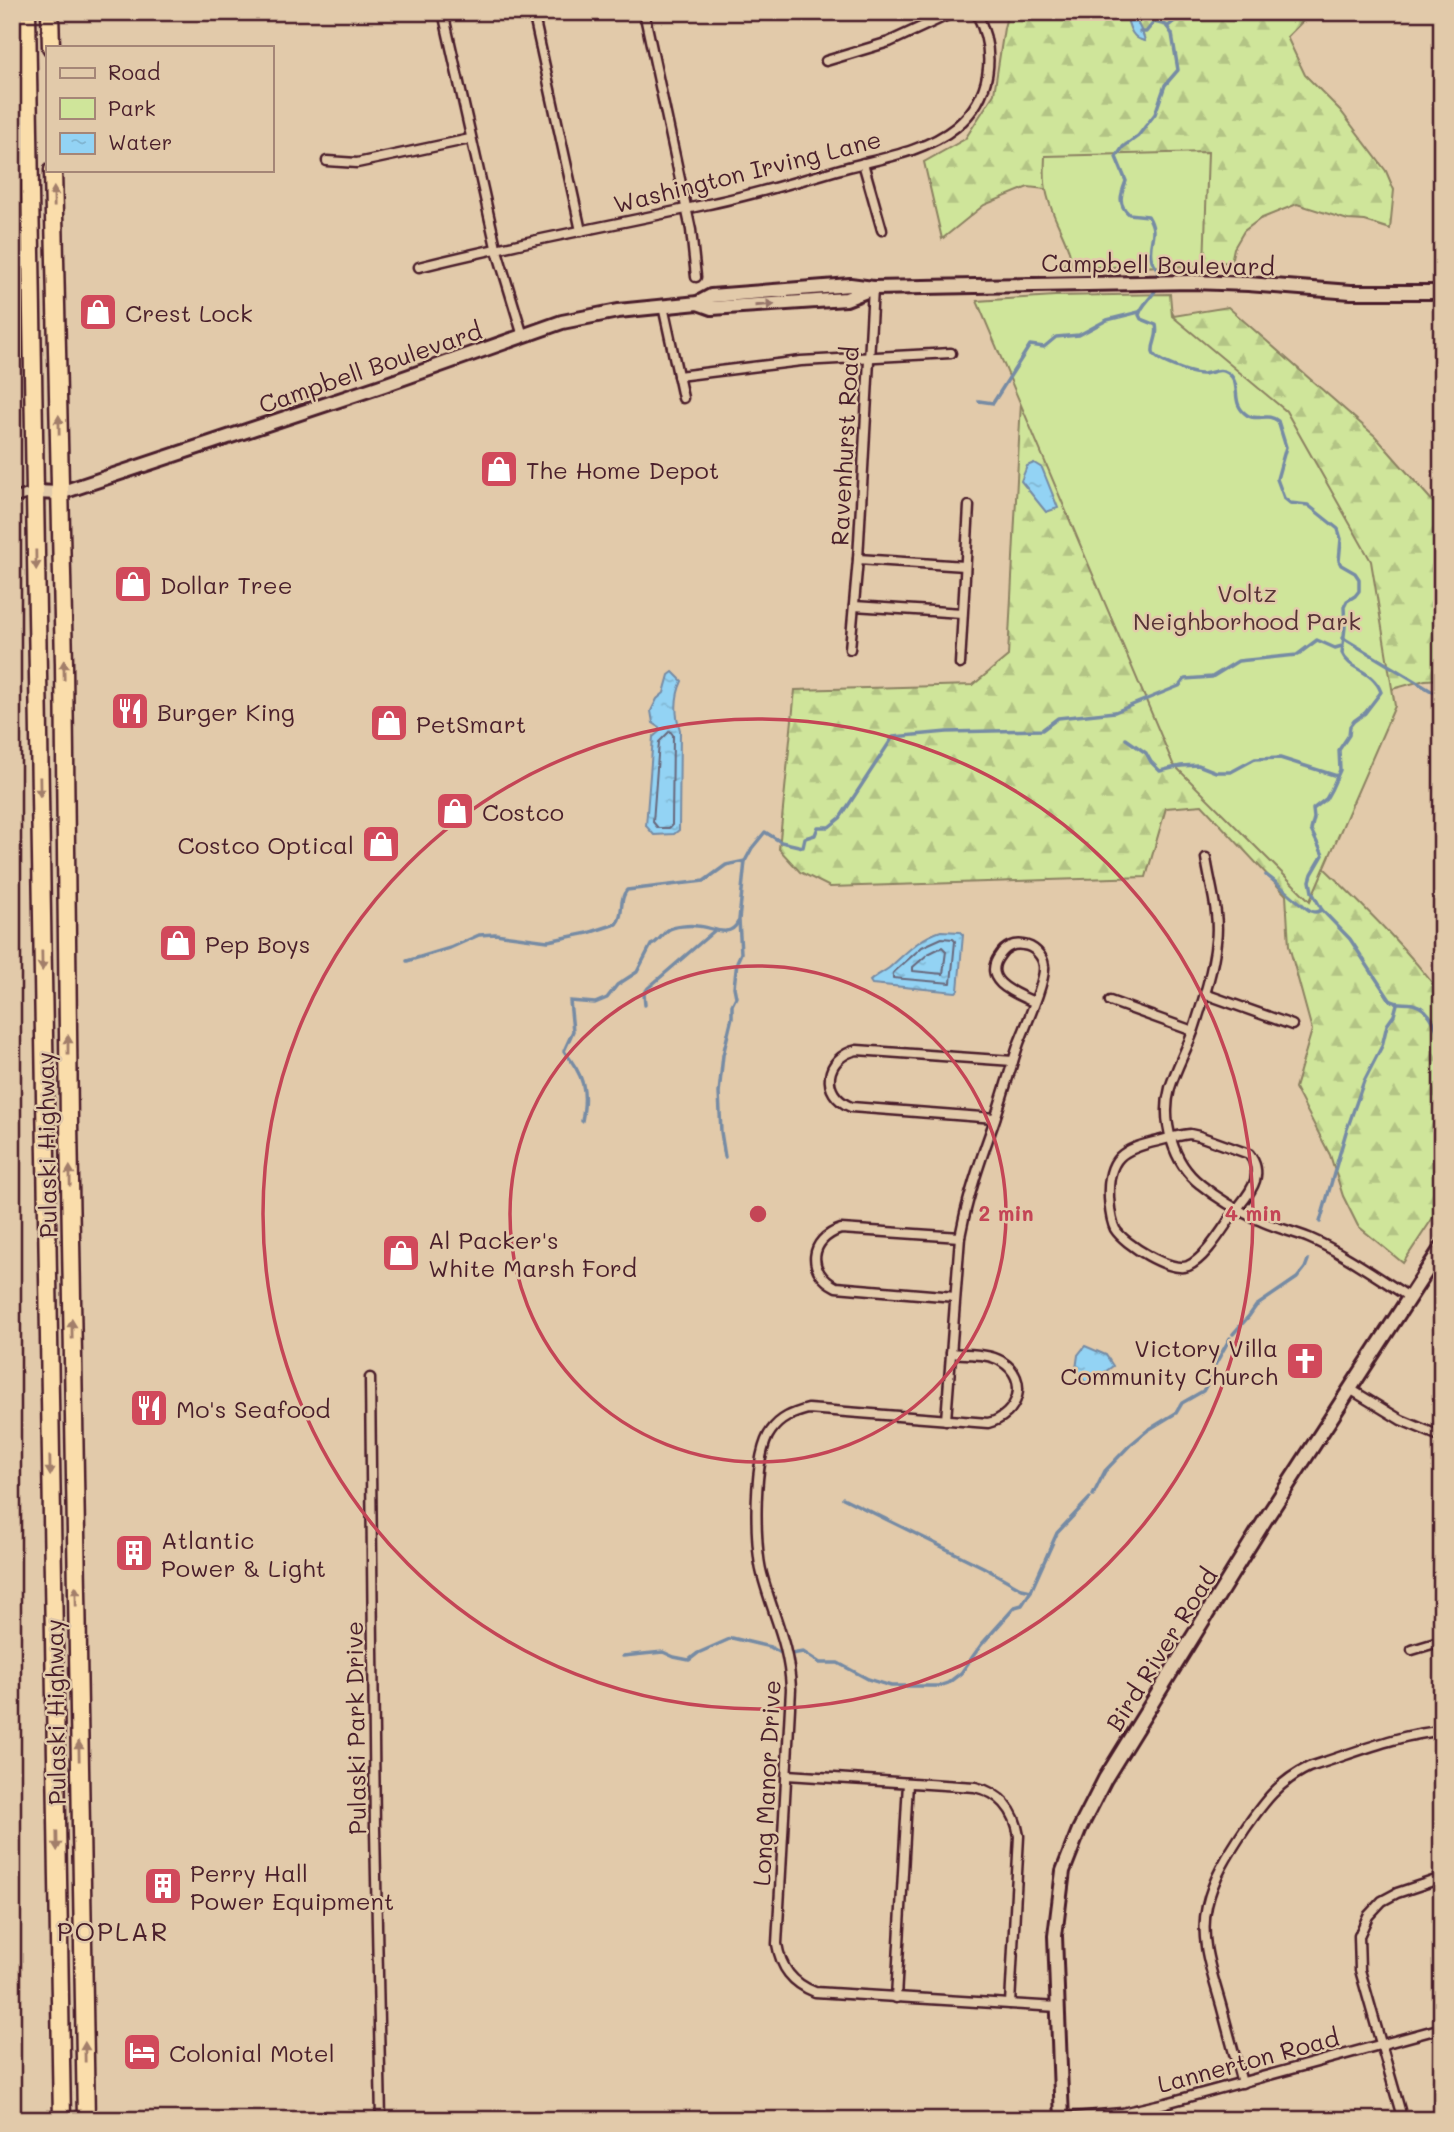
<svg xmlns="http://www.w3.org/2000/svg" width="1454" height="2132" viewBox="0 0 1454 2132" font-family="Mali,sans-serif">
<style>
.forest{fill:url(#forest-firs);stroke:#8c8262;stroke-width:2}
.park{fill:#cfe59a;stroke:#8c8262;stroke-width:2}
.water{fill:url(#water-ripples);stroke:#768ba4;stroke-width:2}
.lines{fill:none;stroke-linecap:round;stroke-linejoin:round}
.shore{stroke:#67677b;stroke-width:2}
.stream{stroke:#768ba4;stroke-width:3.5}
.street-casing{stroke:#4a1f2b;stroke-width:13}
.secondary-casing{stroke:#4a1f2b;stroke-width:18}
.highway-casing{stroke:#4a1f2b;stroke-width:21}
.street{stroke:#e2caaa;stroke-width:8}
.secondary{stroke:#e2caaa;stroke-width:12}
.highway{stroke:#faddab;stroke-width:16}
.oneway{fill:#a27e6b}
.oneway2{fill:#96746a}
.ring{fill:none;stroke:#c44556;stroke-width:3.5}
.labels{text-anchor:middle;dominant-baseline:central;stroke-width:5;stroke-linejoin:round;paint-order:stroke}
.street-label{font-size:24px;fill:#4a1f2b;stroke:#e2caaa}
.poi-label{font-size:24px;fill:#4a1f2b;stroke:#e2caaa;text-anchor:start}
.park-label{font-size:24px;fill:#573336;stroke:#e2caaa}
.neighbourhood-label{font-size:26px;letter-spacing:2px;fill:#4a1f2b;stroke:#e2caaa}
.centre{fill:#c44556;stroke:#e2caaa;stroke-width:3.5}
.ring-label{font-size:21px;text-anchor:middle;font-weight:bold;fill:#c44556;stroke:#e2caaa;stroke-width:5;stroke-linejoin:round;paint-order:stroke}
</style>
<defs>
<pattern id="forest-firs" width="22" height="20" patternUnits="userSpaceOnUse" patternTransform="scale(1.75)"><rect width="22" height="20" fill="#cfe59a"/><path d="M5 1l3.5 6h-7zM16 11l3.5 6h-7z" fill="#b3c485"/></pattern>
<pattern id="water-ripples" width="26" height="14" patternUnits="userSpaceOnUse" patternTransform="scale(1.75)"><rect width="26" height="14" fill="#93d3f4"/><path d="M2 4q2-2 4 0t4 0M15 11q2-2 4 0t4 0" fill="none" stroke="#80b5d1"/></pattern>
</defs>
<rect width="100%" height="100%" fill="#e2caaa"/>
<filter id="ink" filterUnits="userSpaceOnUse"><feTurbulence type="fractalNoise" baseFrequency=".0143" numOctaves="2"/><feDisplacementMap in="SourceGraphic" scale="14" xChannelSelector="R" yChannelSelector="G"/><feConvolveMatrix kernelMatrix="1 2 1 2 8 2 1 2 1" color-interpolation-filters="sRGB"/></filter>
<g filter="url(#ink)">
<g class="forest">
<polygon points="1008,12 1319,12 1308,16 1287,37 1305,75 1340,110 1386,171 1394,190 1390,229 1365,221 1348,220 1297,204 1260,219 1244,231 1234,248 1231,262 1060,271 1075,248 1071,192 1028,187 984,205 942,239 924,162 965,139 994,94 1004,28"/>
<path d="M1164 298 1174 316 1228 307 1375 436 1442 512V679L1425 680 1385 691 1320 864C1363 906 1407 948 1442 996V1204L1403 1263 1358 1226 1343 1196 1330 1155 1295 1088 1312 1030 1289 946 1286 895 1202 805 1166 808 1146 877 830 887 800 872 779 849 795 690 973 685 1008 656 1025 323Z"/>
</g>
<g class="park">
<path d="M1208 152 1204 266 1071 267C1072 248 1058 228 1052 210 1044 189 1044 178 1045 156Z"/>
<polygon points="1170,294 1172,316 1286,411 1371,561 1395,706 1310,901 1173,764 977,301 1055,296"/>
</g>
<g class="water">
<path d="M1125 12H1135C1135 23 1143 30 1145 41 1130 39 1129 24 1125 12Z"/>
<polygon points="1034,463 1042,468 1058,508 1046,512 1021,481 1027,466"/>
<path d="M673 672 682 681C675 696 675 714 680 730L679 830 674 834 654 835 646 826 653 737 660 731 659 727 653 723 651 711 657 699 664 693 669 675Z"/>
<path d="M941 931 960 932 963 935 958 990 956 992 872 984 870 981C875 976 882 973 889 968 906 953 919 938 941 931Z"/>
<polygon points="1085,1346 1106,1355 1113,1366 1090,1383 1085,1382 1076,1369 1078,1355"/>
</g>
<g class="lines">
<g class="shore">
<polygon points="670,731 673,735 672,825 669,828 658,828 653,822 659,742"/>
<polygon points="942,938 953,939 955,941 951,983 893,978 893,973 922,947"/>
<polygon points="942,947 946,951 943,974 913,971 913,967 928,954"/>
</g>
<g class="stream">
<polyline points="1167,27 1186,12"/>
<path d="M1140 32H1146L1154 22 1166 25 1172 34 1178 70 1165 85 1155 114 1138 136 1123 147 1116 157 1126 181C1121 194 1117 204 1129 214L1148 216C1159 234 1148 240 1151 257 1152 265 1160 269 1160 278"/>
<path d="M1158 285C1154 297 1142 303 1139 315L1141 319 1156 325C1159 338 1152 342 1153 352 1153 361 1193 374 1201 374 1211 374 1219 367 1228 373 1243 384 1229 403 1247 415 1257 422 1268 412 1278 421L1286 447 1277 479 1284 498 1290 503 1308 505 1338 529 1341 539 1339 561 1341 565 1355 573 1359 579V591L1355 596 1347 601 1344 607 1345 627 1342 653C1349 670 1373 670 1381 692L1365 713 1354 721 1350 726 1349 735 1339 750 1340 770 1331 790 1326 799 1313 809 1314 818 1311 830 1323 855 1312 874 1310 881 1312 892 1322 910 1350 939 1390 1000C1398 1005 1404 1002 1413 1004 1433 1009 1439 1033 1442 1051"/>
<polyline points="979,401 993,403 1030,345 1044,347 1056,337 1079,335 1107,320 1139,312"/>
<polyline points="1343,638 1433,692 1442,692"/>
<polyline points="1126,739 1146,753 1151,762 1160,771 1181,766 1198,765 1216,772 1231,772 1255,759 1280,758 1337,776"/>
<path d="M1266 875C1276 881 1305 909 1311 911 1316 913 1317 912 1322 910"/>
<path d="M407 961 450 948 479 935 495 934 548 941 588 933 616 924C625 914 618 900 627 890L704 881 726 865 745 861"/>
<polyline points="645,1005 644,994 648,988 714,931"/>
<polyline points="1442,1053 1440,1066 1442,1074"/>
<path d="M582 1121C588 1090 584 1076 564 1051L573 1031 570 1001 595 1003 607 998 617 985 637 972 651 945C659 942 661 935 668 930 674 926 690 925 697 926 711 926 729 940 738 922"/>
<polyline points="725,1157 721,1132 719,1093 723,1055 732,1017 732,1005 736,997 734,987 737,962 741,953 739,920 745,861 752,848 765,832 781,842 803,847 805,838 815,835 818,827 829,827 840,818 893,737 947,732 1042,730 1058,718 1115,712 1179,686 1185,679 1212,677 1238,661 1297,655 1317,640 1335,648 1342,646"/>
<polyline points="1320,1222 1346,1132 1364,1081 1382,1046 1387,1025 1394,1015 1397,1004"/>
<polyline points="1233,1334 1249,1316 1256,1306 1297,1278 1305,1268 1308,1260"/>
<polyline points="1215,1365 1230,1338"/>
<polyline points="1093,1495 1105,1471 1130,1445 1148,1430 1176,1413 1182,1403 1203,1391 1214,1372"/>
<polyline points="843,1498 983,1567 1022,1589 1031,1591"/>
<polyline points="623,1656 663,1652 674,1657 689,1660 698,1653 732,1638 770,1647 785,1655 803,1652 820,1663 838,1663 868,1679 891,1686 939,1686 948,1683 961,1673 981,1645 1015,1607 1022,1605 1031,1591 1057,1533 1090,1498"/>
</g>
<defs>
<g id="street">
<polyline points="443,12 496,247 523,336"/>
<polyline points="533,12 581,231"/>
<polyline points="644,12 691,230 696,277"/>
<polyline points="826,61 889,42 954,12"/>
<polyline points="327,161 357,163 470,139"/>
<polyline points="863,163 882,230"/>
<path d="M419 267C513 243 609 226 704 205 749 196 793 183 837 170 876 159 924 153 956 127 992 97 997 53 976 12"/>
<polyline points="663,306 683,398"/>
<polyline points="678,376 801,361 951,353"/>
<polyline points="12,499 35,492"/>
<polyline points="858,559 965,566"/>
<polyline points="854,606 962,613"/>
<polyline points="850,649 858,559 873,288"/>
<polyline points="960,664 969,506"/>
<path d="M1206 858C1210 885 1220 914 1216 942 1213 971 1203 1001 1194 1029 1187 1049 1176 1068 1170 1088 1161 1121 1173 1163 1200 1184 1217 1198 1239 1211 1259 1220 1275 1228 1292 1231 1309 1238 1344 1253 1377 1277 1409 1297"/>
<polyline points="1205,994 1292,1025"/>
<polyline points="1110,1001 1193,1031"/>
<path d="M995 1118 851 1107C819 1094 825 1057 857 1050L1013 1061"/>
<path d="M1190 1134 1199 1136 1249 1154C1264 1173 1253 1189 1240 1205 1226 1222 1208 1257 1188 1266 1171 1273 1124 1244 1115 1229 1110 1219 1110 1208 1109 1198 1107 1157 1123 1149 1158 1141 1169 1138 1179 1135 1190 1134Z"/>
<path d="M955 1297 836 1287C806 1272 809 1239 841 1229L960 1237"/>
<path d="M951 1353C966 1355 988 1353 1001 1361 1031 1379 1018 1416 988 1423L808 1409C793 1413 780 1418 771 1431 753 1454 754 1545 762 1574 773 1616 789 1643 791 1689L777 1944C781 1968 792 1983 815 1992L1058 2007"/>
<polyline points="370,1378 375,1829 381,2120"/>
<polyline points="1350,1389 1401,1420 1442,1437"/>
<path d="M946 1420 960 1237 964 1218C971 1186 982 1156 993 1125 1002 1098 1010 1070 1019 1043 1025 1027 1046 981 1044 966 1043 956 1034 946 1023 945 1014 943 1005 947 1000 955 980 981 1016 994 1034 1002"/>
<polyline points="1412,1650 1442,1641"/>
<path d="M787 1775 975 1787C1001 1793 1015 1811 1019 1836L1010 2004"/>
<polyline points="896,1998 908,1783"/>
<path d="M1242 2083C1235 2057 1228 2031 1221 2005 1212 1973 1199 1939 1207 1906 1213 1878 1229 1853 1245 1829 1263 1803 1279 1781 1309 1767 1352 1754 1397 1734 1442 1731"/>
<polyline points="1400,2110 1360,1970 1359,1936 1368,1916 1382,1901 1397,1893 1442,1878"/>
<polyline points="1062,2118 1122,2113 1166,2103 1442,2028"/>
</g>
<g id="secondary">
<polyline points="698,303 712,308 846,299 869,290"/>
<polyline points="35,492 60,493 384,385 562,322 618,311 698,303 711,296 850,285 873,288 1192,282 1248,284 1351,292 1442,292"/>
<polyline points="1062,2120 1055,1936 1063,1871 1079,1830 1105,1779 1265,1520 1442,1247"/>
</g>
<g id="highway">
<polyline points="27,12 62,2120"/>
<polyline points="50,12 51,47"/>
<polyline points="53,170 64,664 69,1123 86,2120"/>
</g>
</defs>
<use href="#street" class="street-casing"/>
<use href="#secondary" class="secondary-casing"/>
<use href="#highway" class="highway-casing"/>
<use href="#street" class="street"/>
<use href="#secondary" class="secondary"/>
<use href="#highway" class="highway"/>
</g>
<defs><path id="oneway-solid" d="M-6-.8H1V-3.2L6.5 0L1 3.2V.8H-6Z" transform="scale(1.75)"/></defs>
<g class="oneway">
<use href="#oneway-solid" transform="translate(54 197) rotate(-91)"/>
<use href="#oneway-solid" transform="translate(59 425) rotate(-91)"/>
<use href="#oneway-solid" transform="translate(36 560) rotate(89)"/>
<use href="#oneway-solid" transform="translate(64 670) rotate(-91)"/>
<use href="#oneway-solid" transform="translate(40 787) rotate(89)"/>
<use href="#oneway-solid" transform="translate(42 961) rotate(89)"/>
<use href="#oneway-solid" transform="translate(68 1045) rotate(-90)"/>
<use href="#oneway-solid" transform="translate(70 1176) rotate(-91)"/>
<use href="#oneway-solid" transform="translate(72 1329) rotate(-91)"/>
<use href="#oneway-solid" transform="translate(50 1466) rotate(89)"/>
<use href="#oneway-solid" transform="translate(76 1596) rotate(-91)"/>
<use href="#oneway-solid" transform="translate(79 1751) rotate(-91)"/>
<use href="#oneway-solid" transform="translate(57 1841) rotate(89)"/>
<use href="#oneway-solid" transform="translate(85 2052) rotate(-91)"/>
</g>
<use class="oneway2" href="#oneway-solid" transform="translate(765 305) rotate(-4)"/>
</g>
<g class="ring">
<circle cx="758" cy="1214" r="248"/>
<circle cx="758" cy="1214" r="495"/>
</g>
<defs>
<symbol id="shop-square" viewBox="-11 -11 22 22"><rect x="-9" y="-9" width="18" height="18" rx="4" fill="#d1495b" stroke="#e2caaa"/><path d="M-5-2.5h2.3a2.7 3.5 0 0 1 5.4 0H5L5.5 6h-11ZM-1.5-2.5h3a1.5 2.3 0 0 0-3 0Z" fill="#fff"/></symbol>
<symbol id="restaurant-square" viewBox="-11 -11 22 22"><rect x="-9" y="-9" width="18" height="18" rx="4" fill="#d1495b" stroke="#e2caaa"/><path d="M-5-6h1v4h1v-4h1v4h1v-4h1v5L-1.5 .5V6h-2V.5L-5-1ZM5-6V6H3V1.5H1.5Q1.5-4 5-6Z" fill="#fff"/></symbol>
<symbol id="church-square" viewBox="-11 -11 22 22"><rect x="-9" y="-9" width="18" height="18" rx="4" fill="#d1495b" stroke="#e2caaa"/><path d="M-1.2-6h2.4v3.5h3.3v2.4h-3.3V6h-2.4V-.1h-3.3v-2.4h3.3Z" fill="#fff"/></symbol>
<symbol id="building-square" viewBox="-11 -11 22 22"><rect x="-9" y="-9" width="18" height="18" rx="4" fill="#d1495b" stroke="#e2caaa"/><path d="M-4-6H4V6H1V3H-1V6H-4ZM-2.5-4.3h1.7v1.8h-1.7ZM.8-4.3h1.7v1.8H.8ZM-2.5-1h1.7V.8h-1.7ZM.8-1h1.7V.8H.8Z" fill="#fff"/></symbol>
<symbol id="hotel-square" viewBox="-11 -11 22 22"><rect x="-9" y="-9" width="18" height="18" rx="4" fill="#d1495b" stroke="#e2caaa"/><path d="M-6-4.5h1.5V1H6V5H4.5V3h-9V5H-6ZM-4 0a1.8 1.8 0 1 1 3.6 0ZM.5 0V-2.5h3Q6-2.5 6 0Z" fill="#fff"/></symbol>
</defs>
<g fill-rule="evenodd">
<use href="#shop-square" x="76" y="290" width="44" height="44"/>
<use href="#shop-square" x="477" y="447" width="44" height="44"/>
<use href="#shop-square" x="111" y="562" width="44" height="44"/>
<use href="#restaurant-square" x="108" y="689" width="44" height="44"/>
<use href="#shop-square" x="367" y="701" width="44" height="44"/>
<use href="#shop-square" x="433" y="789" width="44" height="44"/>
<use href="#shop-square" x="359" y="822" width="44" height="44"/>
<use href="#shop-square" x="156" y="921" width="44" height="44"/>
<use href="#shop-square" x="379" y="1231" width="44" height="44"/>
<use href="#church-square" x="1283" y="1339" width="44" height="44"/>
<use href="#restaurant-square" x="127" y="1386" width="44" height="44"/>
<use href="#building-square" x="112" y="1531" width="44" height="44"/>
<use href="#building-square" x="141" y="1864" width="44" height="44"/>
<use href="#hotel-square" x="120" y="2030" width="44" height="44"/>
</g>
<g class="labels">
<g class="street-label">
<text transform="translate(747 171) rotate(-14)">Washington Irving Lane</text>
<text transform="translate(1158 264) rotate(1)">Campbell Boulevard</text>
<text transform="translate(370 367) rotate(-19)">Campbell Boulevard</text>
<text transform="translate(844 446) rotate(-87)">Ravenhurst Road</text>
<text transform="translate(46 1145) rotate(-91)">Pulaski Highway</text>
<text transform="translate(1161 1649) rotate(-58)">Bird River Road</text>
<text transform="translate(55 1712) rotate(-91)">Pulaski Highway</text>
<text transform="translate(355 1728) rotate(-91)">Pulaski Park Drive</text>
<text transform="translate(766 1783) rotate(-87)">Long Manor Drive</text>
<text transform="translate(1248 2060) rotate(-15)">Lannerton Road</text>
</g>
<g class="poi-label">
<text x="125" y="312">Crest Lock</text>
<text x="526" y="469">The Home Depot</text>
<text x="160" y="584">Dollar Tree</text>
<text x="157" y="711">Burger King</text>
<text x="416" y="723">PetSmart</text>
<text x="482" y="811">Costco</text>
<text x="354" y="844" text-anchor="end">Costco Optical</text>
<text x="205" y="943">Pep Boys</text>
<text x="428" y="1239">Al Packer's<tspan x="428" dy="28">White Marsh Ford</tspan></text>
<text x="1278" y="1347" text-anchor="end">Victory Villa<tspan x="1278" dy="28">Community Church</tspan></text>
<text x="176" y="1408">Mo's Seafood</text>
<text x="161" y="1539">Atlantic<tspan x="161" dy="28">Power &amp; Light</tspan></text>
<text x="190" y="1872">Perry Hall<tspan x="190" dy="28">Power Equipment</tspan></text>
<text x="169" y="2052">Colonial Motel</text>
</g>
<g class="park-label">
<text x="1247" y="592">Voltz<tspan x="1247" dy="28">Neighborhood Park</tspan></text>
</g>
<g class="neighbourhood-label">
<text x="113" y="1931">POPLAR</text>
</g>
</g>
<circle cx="758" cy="1214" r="10" class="centre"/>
<g class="ring-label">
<text x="1006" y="1221">2 min</text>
<text x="1253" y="1221">4 min</text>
</g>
<rect width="1454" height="2132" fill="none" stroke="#e2caaa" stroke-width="42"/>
<rect x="21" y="21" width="1412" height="2090" fill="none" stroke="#4a1f2b" stroke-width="2.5" filter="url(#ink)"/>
<rect x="46" y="46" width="228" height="126" fill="#e2caaa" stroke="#a58677" stroke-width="2"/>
<rect x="60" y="68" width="35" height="10" fill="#e2caaa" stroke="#a58677" stroke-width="2"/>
<text x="108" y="80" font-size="21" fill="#4a1f2b">Road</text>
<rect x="60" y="98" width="35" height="21" fill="#cfe59a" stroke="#a58677" stroke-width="2"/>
<text x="108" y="116" font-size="21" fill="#4a1f2b">Park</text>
<rect x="60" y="133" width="35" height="21" fill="url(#water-ripples)" stroke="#a58677" stroke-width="2"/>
<text x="108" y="150" font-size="21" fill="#4a1f2b">Water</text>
</svg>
